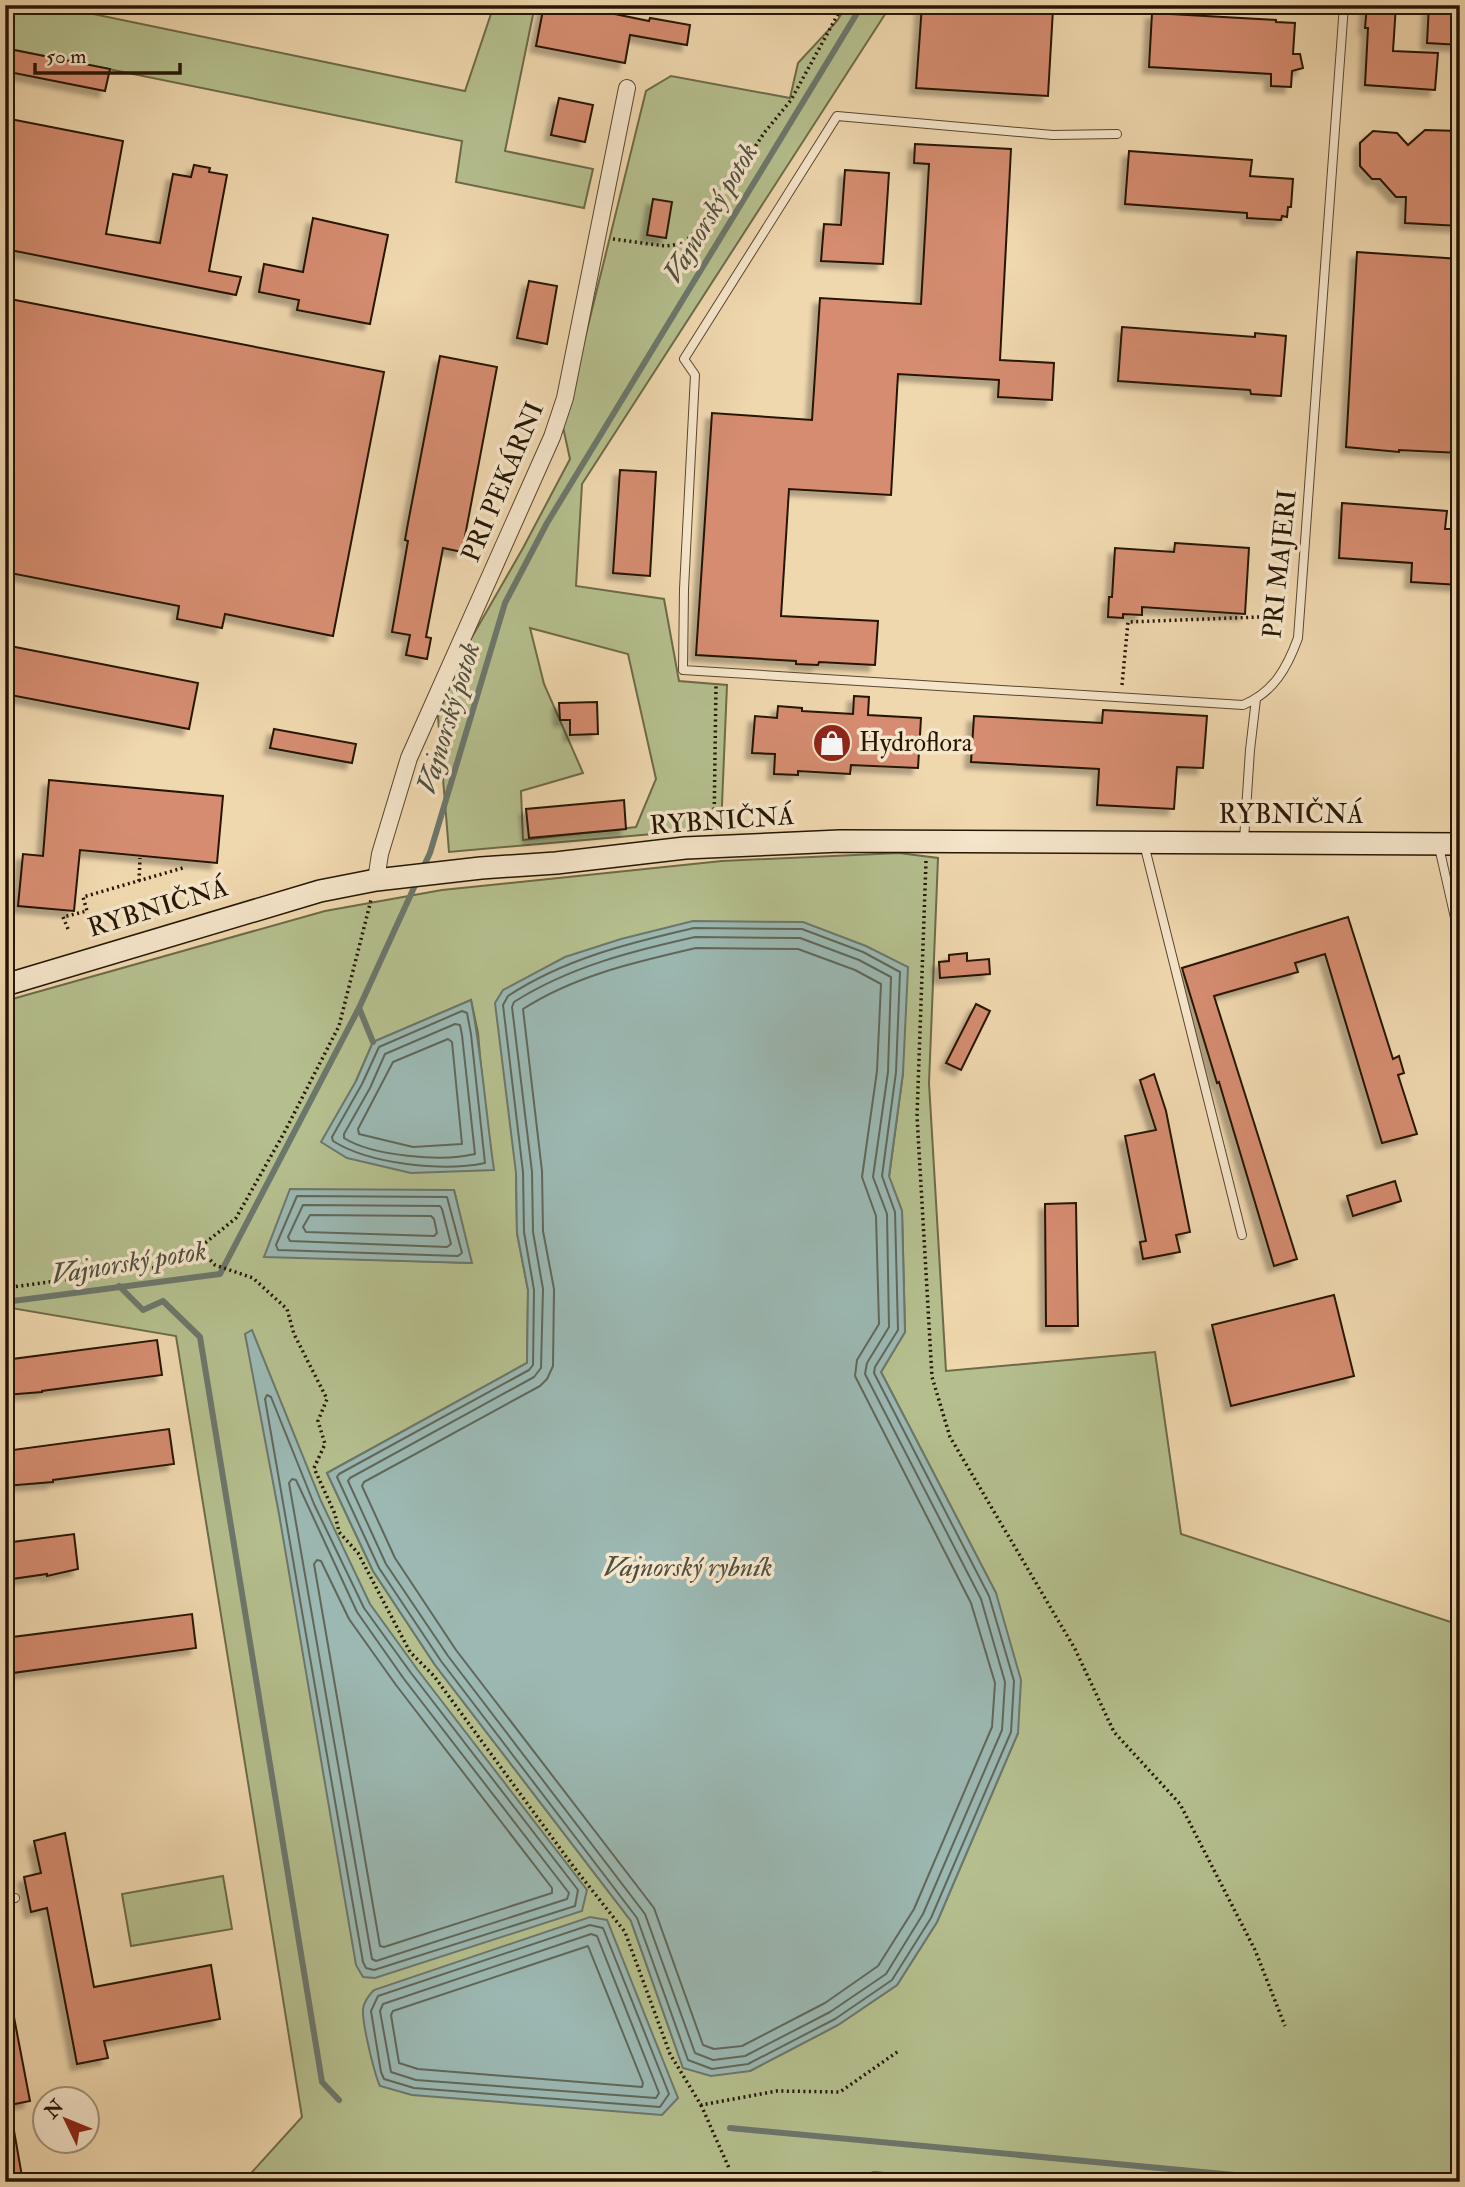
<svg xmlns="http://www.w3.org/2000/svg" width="1465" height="2187" viewBox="0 0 1465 2187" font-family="'IM FELL Double Pica',serif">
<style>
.green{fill:#b5bf8e;stroke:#6d6a48;stroke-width:2;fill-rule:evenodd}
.water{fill:#9bb8b2;stroke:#6c776c;stroke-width:2}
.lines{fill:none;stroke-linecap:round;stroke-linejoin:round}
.shore{stroke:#60675a;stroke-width:2}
.stream{stroke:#6c776c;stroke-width:6}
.building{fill:#d58c70;stroke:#251603;stroke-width:2;filter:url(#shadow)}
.service-casing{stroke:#58462e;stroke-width:10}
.minor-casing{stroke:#58462e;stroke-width:18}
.secondary-casing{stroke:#251603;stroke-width:24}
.path{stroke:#251603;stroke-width:3.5;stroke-dasharray:2 3.5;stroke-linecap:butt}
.service{stroke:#f5e5ca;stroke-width:8}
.minor{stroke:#f5e5ca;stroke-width:16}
.secondary{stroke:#f5e5ca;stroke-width:21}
.labels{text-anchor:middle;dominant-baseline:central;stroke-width:7;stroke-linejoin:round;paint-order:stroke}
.street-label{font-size:26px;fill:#251603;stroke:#f5e5ca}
.poi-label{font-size:26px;fill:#251603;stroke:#f5e5ca;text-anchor:start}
.water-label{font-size:28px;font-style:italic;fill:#4e4f40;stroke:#f5e5ca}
</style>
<defs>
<filter id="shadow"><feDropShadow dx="-6" dy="6" stdDeviation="2" flood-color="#0004"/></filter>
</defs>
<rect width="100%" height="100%" fill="#efd7ae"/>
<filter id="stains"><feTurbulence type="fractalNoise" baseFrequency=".00286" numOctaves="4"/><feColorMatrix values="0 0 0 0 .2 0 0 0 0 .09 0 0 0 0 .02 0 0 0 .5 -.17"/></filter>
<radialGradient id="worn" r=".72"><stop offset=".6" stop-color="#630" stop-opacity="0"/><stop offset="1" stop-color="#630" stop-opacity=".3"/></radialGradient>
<g class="green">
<polygon points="5,5 50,5 465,91 494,5 535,5 505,151 593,169 584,208 456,182 462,141 5,48"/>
<path d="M847 5H891L582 484 576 586 664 599 679 681 727 685 721 828 449 852 438 717 464 651 523 548 570 459 563 427 646 91 671 76 790 98 798 63 837 21ZM530 628 628 654 656 779 636 827 523 840 521 791 583 773 544 684Z"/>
<path d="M899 853 938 858 929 1083 946 1371 1155 1352 1181 1534 1460 1625V2182H981L874 2172 838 2182H243L302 2117 176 1336 5 1307V1001L325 911 442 890 722 861ZM471 1000 478 1033 483 1090 356 1081 373 1042ZM903 1073 889 1177 902 1211 905 1332 881 1372 996 1593 1018 1733 937 1922 897 1985 838 2025 750 2071 683 2067 631 1921 435 1665 373 1571 327 1473 527 1363 528 1290 517 1233 516 1173ZM454 1190 471 1263 264 1256Z"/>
<polygon points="223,1876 232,1929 131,1946 122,1894"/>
</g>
<g class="water">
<polygon points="693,921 803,922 866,946 908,967 903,1073 889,1176 902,1211 905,1332 881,1372 996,1593 1021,1680 1018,1733 937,1922 897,1985 838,2025 750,2071 711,2076 683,2068 631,1921 435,1665 373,1571 327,1473 527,1363 528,1290 517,1233 516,1173 495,1003 503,990 565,957 621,939"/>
<path d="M471 1000C482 1056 486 1114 494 1170L411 1173 347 1158 321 1142 356 1081 373 1042Z"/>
<polygon points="290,1189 454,1190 472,1263 264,1257"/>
<polygon points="252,1330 321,1501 370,1604 417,1669 587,1890 582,1911 375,1978 363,1977 356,1965 279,1514 245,1334"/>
<path d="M590 1917 607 1920 678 2098 662 2115 412 2095 380 2086C374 2073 362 2023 363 2009 364 2002 369 1995 374 1990Z"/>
</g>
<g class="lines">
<g class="shore">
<path d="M694 928 802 929 863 952 900 972 896 1072 882 1176 895 1212 898 1330 875 1367 874 1373 989 1596 1014 1681 1011 1732 931 1918 892 1980 835 2019 748 2064 712 2069 688 2060 637 1918 441 1661 379 1568 337 1477 339 1474 529 1370 533 1365 534 1290 524 1232 523 1172 503 1005 508 996C564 959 629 943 694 928Z"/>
<path d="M695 937 800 938 859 960 891 977 888 1072 873 1177 887 1214 889 1327 867 1363 865 1374 981 1599 1005 1682 1002 1730 923 1914 886 1974 830 2012 745 2056 713 2060 695 2053 645 1914 448 1656 386 1564 348 1481 350 1478 534 1377 541 1368 543 1289 533 1232 532 1172 512 1007 514 1002C569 967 632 951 695 937Z"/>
<path d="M696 948 798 949 855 970 881 984 877 1071 862 1177 876 1216 879 1324 857 1360 855 1376 971 1603 995 1683 992 1727 914 1909 878 1966 825 2003 742 2046 714 2049 703 2045 654 1908 456 1650 395 1558 362 1486 364 1482 540 1386 547 1379 553 1366 554 1289 543 1231 542 1171 523 1009C576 975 636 962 696 948Z"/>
<path d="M462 1011 467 1013 471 1034 485 1163C443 1172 369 1164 333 1141L332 1137 362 1084 379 1047Z"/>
<path d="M455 1024 460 1025 462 1035 475 1154C442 1162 372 1156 344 1138V1134L370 1088 385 1054Z"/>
<polygon points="448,1039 452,1042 462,1144 413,1147 359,1134 358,1129 393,1062"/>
<polygon points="297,1196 447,1197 462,1253 458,1256 278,1250 276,1245"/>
<polygon points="303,1205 440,1206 442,1209 451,1244 447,1247 290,1241 288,1237"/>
<polygon points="310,1215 431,1216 434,1219 437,1233 434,1236 306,1232 303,1227"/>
<polygon points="267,1395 271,1397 314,1504 364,1608 411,1673 578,1890 575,1906 374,1970 366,1968 363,1962 265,1399"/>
<polygon points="292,1479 296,1480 357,1612 404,1679 569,1893 567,1899 376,1961 372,1959 289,1483"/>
<polygon points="317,1560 321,1561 349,1619 396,1685 552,1888 552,1893 384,1947 380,1946 314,1564"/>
<polygon points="590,1925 603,1928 669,2094 660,2107 414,2088 384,2079 381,2072 371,2011 378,1996"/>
<polygon points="591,1934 597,1936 659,2093 656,2098 416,2080 391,2072 380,2011 383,2004"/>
<polygon points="588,1946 643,2083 642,2087 418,2069 399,2063 391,2015 393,2011"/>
</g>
<g class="stream">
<polyline points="421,872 430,853 505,603 547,523 862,5"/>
<polyline points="359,1008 373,1042"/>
<polyline points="119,1286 143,1310 163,1301 200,1337 322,2082 339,2100"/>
<polyline points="5,1302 220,1274 359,1008 417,881"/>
<polyline points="730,2128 1310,2182"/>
</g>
</g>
<g class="building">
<polygon points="544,5 571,5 649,21 650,18 690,25 687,45 630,35 625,63 536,46"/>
<polygon points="922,5 997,5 1053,9 1048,96 916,88"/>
<polygon points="1367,5 1396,5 1393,51 1438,53 1435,90 1365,85 1368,28 1365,28"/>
<polygon points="1429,5 1451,5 1451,15 1460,16 1460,45 1427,43"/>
<polygon points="1152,13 1276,20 1276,22 1295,23 1293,54 1300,54 1303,68 1292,71 1291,87 1271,86 1271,74 1149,67"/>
<polygon points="14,50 110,69 105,91 9,72"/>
<polygon points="559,98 593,105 585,142 551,135"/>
<polygon points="5,118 123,141 106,234 160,243 173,174 191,177 194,165 210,168 209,172 227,175 209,271 241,277 236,295 5,249"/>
<polygon points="1425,130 1460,131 1460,226 1405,223 1406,197 1396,197 1380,179 1372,179 1360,166 1360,143 1373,131 1397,133 1408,145"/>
<polygon points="915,144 1011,149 1000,360 1054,363 1052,400 998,397 999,380 898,374 891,495 789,489 781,616 878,621 875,665 819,662 818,665 796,664 796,661 696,655 712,413 812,420 820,298 921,304 929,164 914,163"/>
<polygon points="1129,151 1252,160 1250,176 1293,179 1291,207 1288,207 1287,217 1282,216 1281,220 1247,218 1247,213 1125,204"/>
<polygon points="845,170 889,173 883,264 821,261 824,224 841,225"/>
<polygon points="653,199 672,202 666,238 647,235"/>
<polygon points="313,218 388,235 370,324 297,310 299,300 259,292 264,264 303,272"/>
<polygon points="1357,252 1460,259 1460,453 1399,450 1399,452 1346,447"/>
<polygon points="529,281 557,286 547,344 517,338"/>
<polygon points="5,298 384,372 333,636 225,614 222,628 177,619 179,606 5,572"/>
<polygon points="1122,327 1255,337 1255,333 1286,336 1281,396 1251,394 1250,390 1118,381"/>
<polygon points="440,356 497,367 462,552 443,548 426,637 431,638 427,659 406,655 410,635 392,632 408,541 405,540 408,523"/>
<polygon points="620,470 656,472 650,576 613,573"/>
<polygon points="1342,503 1447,511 1445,529 1460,529 1460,585 1411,582 1412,563 1339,558"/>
<polygon points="1175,543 1249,548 1245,614 1142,607 1142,615 1123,614 1123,618 1108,617 1109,597 1112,597 1115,548 1174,552"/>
<polygon points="5,645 198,683 189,729 5,694"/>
<polygon points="854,696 869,697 868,715 921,718 918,768 851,765 850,774 798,771 798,775 774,774 775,754 752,753 755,716 777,718 778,706 802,708 802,711 853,714"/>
<polygon points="597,702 598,734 570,735 570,720 560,720 559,703"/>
<polygon points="1103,710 1207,716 1203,768 1177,767 1174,809 1097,805 1099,769 971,762 974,716 1102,723"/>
<polygon points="274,729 356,744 352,763 270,748"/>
<polygon points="49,780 223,796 217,863 80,850 74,911 18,906 23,854 43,856"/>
<polygon points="624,800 626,829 529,838 526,809"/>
<polygon points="1348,917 1393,1059 1399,1056 1404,1073 1398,1075 1417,1134 1382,1143 1325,954 1295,963 1298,972 1214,996 1297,1259 1274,1266 1219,1082 1217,1083 1182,968"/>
<polygon points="967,953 967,961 989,959 990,974 940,978 939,962 949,961 949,955"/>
<polygon points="976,1004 990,1011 961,1070 946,1063"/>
<polygon points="1154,1074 1166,1111 1190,1232 1176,1235 1180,1252 1143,1259 1140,1242 1146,1241 1125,1136 1156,1130 1140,1080"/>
<polygon points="1395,1181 1401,1201 1353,1216 1347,1196"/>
<polygon points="1076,1203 1078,1326 1046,1326 1045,1204"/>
<polygon points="1334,1295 1354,1376 1231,1406 1212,1325"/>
<polygon points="157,1340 162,1375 42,1391 42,1392 5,1395 5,1360"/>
<polygon points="169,1429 174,1464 53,1480 53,1482 5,1486 5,1451"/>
<polygon points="74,1534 78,1569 47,1576 47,1574 5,1580 5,1543"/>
<polygon points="192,1614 196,1648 5,1674 5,1638"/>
<polygon points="65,1833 94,1987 211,1965 220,2019 104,2041 108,2058 77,2064 47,1908 31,1912 24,1877 41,1873 34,1841"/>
<polygon points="13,2012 30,2101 5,2106 5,2013"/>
<polygon points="5,2125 13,2125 23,2182 5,2182"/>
</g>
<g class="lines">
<defs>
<g id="service">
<path d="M1117 134 1053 135 837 116 684 359 695 375 684 589 683 670 1243 705C1274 692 1287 668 1298 638L1344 5"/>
<polyline points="1244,840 1250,750 1256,699"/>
<polyline points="1144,844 1242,1235"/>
<polyline points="1439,847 1460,940"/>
<polyline points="5,1900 15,1898"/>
</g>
<polyline id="minor" points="376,880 380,854 409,758 552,437 565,398 627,88"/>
<polyline id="secondary" points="5,985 320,891 376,880 481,868 556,863 685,848 840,841 1460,844"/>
</defs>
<use href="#service" class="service-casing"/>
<use href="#minor" class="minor-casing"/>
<use href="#secondary" class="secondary-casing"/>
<g class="path">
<polyline points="613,239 665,246 680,244 689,238 711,215 764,133 791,100 843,5"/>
<polyline points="1122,685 1128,622 1259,617"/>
<polyline points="714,826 716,684"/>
<polyline points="926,861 917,1116 932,1377 950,1437 1075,1649 1114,1732 1180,1804 1255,1950 1285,2026"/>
<polyline points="139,881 140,858"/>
<polyline points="68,929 63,917 87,911 83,897 186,867"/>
<polyline points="199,1248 215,1265 253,1278 287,1309 294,1334 327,1399 318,1421 325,1444 314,1468 335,1514 339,1532 358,1553 410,1652 434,1676 573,1866 625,1932 670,2054 701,2105 777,2091 840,2092 900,2050"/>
<polyline points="5,1288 175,1265 199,1248 236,1218 284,1133 339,1026 371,900"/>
<polyline points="701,2105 729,2168"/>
</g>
<use href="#service" class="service"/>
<use href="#minor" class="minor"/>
<use href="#secondary" class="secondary"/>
</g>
<defs>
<symbol id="shop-disc" viewBox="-11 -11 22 22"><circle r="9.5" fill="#8f2418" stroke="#f5e5ca"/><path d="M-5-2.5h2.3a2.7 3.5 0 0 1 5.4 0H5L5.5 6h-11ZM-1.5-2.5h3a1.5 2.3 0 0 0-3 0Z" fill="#fff"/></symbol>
</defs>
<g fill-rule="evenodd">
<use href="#shop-disc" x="810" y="721" width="44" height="44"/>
</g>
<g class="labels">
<g class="street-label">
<text transform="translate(503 482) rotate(-67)">PRI PEKÁRNI</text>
<text transform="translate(1280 564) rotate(-84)">PRI MAJERI</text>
<text x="1291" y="815">RYBNIČNÁ</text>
<text transform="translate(722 821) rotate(-4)">RYBNIČNÁ</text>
<text transform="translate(158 908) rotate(-17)">RYBNIČNÁ</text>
</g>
<g class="poi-label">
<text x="859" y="743">Hydroflora</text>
</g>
<g class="water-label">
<text transform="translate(711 213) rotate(-59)">Vajnorský potok</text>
<text transform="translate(449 718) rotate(-73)">Vajnorský potok</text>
<text transform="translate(129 1263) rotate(-9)">Vajnorský potok</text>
<text x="688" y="1567">Vajnorský rybník</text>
</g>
</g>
<rect width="1465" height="2187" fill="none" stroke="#efd7ae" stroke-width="28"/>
<rect x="7" y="7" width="1451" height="2173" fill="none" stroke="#251603" stroke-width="3.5"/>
<rect x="14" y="14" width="1437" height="2159" fill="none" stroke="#251603" stroke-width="2"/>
<g transform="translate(66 2120) rotate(313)"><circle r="33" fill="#f5e5ca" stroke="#a2927a" stroke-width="2"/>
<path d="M0-5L12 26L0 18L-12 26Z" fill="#8f2418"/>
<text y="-10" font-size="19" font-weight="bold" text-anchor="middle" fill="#251603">N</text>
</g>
<path d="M35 63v10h145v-10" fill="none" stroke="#251603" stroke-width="3.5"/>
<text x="46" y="63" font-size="21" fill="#251603" stroke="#f5e5ca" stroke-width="5" paint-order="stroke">50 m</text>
<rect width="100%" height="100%" filter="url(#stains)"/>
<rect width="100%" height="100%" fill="url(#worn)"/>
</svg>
